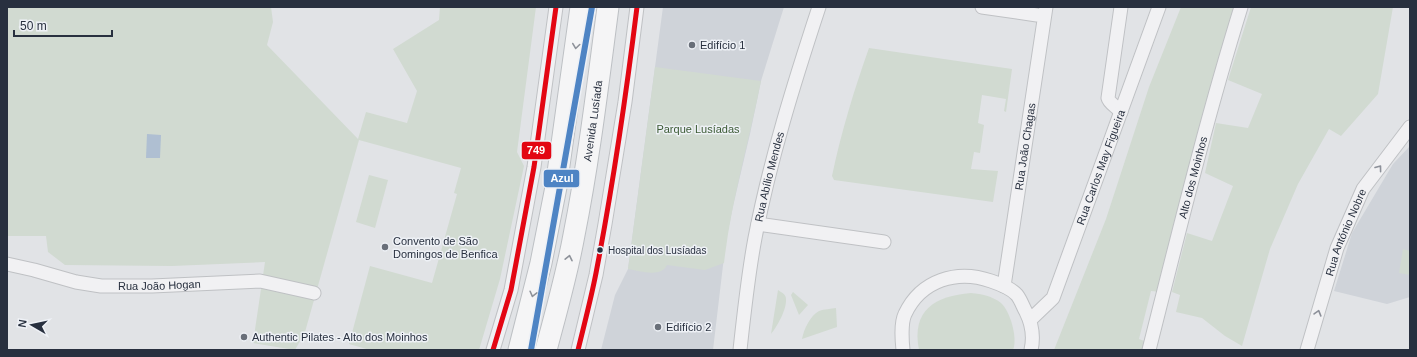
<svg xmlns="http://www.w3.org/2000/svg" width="1417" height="357" viewBox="0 0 1417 357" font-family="Arial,sans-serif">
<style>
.built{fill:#cfd3d9}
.green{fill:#d1dad1}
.water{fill:#afbfd2}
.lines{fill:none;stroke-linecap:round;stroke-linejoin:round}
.street-casing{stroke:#bfc1c4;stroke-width:15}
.primary-casing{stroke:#bdc0c4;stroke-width:23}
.street{stroke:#f1f1f3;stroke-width:13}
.primary{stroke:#f5f5f6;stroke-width:21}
.bus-1-casing{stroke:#eef1f6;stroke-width:8}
.bus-1{stroke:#e30613;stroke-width:5}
.metro-1-casing{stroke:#eef1f6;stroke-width:9}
.metro-1{stroke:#4e84c4;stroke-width:6}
.oneway{stroke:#8e929a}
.oneway2{stroke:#8c9099}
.poi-dot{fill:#696f79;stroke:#eef1f6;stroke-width:1.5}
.bus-dot{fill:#28303f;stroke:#eef1f6;stroke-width:1.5}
.labels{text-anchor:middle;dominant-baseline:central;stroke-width:3;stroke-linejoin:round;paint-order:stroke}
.bus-label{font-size:10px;fill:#28303f;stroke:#eef1f6;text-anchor:start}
.poi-label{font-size:11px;fill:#28303f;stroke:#eef1f6;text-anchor:start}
.street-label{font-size:11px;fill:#28303f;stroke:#eef1f6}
.park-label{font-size:11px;fill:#3c5b35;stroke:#eef1f6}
.line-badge{stroke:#eef1f6;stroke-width:1.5}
.badge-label{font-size:11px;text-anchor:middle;font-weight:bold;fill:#fff}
</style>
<rect width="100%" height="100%" fill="#e1e3e6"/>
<g class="built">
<polygon points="663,7 784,7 761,81 750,134 733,206 726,240 713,350 601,350 615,295 628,269"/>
<polygon points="1410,146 1410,297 1387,304 1334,291 1352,233 1393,164"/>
</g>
<g class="green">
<polygon points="7,7 271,7 273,22 267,45 358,139 366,112 407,123 417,91 393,49 439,20 440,7 536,7 517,152 524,166 500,279 479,350 370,350 349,344 370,266 432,283 457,194 454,193 461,168 359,140 305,332 295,350 253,343 265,262 172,266 65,265 48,252 46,236 7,236"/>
<polygon points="1181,7 1236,7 1161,292 1151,291 1139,339 1147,342 1149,350 1054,350 1106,219 1149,87"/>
<polygon points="1251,7 1393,7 1378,94 1341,136 1329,129 1298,184 1270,249 1242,346 1225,336 1202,318 1176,312 1180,295 1172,292 1187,233 1212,241 1233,186 1205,173 1216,123 1248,128 1262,94 1228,80"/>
<path d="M869 48 1012 69 1006 112 1004 111 1006 99 982 95 978 123 984 125 980 153 974 152 971 169 998 171 993 202 834 180 832 176C841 133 854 90 869 48Z"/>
<path d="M655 67 761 81C749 142 731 201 724 263L705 270 667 265C661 278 640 271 628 269Z"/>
<polygon points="369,175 388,180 375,228 356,222"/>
<polygon points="1403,249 1410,251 1410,275 1399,273"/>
<path d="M778 290C782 293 786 294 786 299 787 309 777 327 771 334Z"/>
<polygon points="793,292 808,305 799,315 791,295"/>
<path d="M971 293C982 294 992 296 1001 303 1010 311 1018 338 1013 350H919C911 310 935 296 971 293Z"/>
<path d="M836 308 837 327 802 339C804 329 810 316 819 311 824 309 831 309 836 308Z"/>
</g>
<polygon class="water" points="147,134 161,135 160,158 146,158"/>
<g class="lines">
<defs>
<g id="street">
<polyline points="982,7 1037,15"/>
<path d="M1121 112C1117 107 1109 103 1108 98L1121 7"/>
<polyline points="758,224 884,242"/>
<path id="s1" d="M7 264 34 270 76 282 101 286H152L260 281 314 293"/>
<path id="s2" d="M1004 286 1046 7"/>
<path id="s3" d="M1030 320 1053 298 1159 7"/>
<polyline points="493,350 511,290 534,167 556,7"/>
<polyline points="578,350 596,275 605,224 625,102 637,7"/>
<path id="s4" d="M740 350C744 313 748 275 755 238 770 160 794 83 819 7"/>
<path d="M903 350C902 341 901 322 905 314 921 280 957 269 991 281 1000 284 1011 288 1017 295 1021 300 1023 307 1026 312 1032 324 1034 337 1031 350"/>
<path id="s5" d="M1149 350C1178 235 1206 120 1241 7"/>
<path id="s6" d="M1307 350 1337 248 1363 189 1410 127"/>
</g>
<g id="primary">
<polyline points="519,350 541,263 556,187 581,7"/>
<path id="s7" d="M546 350C556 312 567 274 574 235 589 160 598 83 608 7"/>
</g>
</defs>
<use href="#street" class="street-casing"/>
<use href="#primary" class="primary-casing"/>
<use href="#street" class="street"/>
<use href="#primary" class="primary"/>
<defs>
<g id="bus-1">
<polyline points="493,350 511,290 534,167 556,7"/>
<path d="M578 350C584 325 591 299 596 273 613 185 626 96 637 7"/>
</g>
</defs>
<use href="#bus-1" class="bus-1-casing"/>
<use href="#bus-1" class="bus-1"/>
<defs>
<polyline id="metro-1" points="531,350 592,7"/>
</defs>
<use href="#metro-1" class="metro-1-casing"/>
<use href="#metro-1" class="metro-1"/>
</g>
<defs><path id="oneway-chevron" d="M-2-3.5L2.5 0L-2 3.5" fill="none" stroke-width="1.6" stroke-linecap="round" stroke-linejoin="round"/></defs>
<g class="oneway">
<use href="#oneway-chevron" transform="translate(576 46) rotate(98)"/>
<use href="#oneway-chevron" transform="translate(569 258) rotate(-78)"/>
<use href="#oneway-chevron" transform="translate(533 294) rotate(104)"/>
</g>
<g class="oneway2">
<use href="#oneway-chevron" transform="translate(1379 168) rotate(-53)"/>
<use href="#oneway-chevron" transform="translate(1318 313) rotate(-74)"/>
</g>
<g class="poi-dot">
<circle cx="692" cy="45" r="4"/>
<circle cx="385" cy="247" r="4"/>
<circle cx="658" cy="327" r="4"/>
<circle cx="244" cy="337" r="4"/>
</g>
<circle class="bus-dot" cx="600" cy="250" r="3.5"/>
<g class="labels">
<g class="bus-label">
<text x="608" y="250">Hospital dos Lusíadas</text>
</g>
<g class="poi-label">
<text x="700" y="45">Edifício 1</text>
<text x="393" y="241">Convento de São<tspan x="393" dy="13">Domingos de Benfica</tspan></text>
<text x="666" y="327">Edifício 2</text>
<text x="252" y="337">Authentic Pilates - Alto dos Moinhos</text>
</g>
<g class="street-label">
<text stroke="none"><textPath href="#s7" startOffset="234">Avenida Lusíada</textPath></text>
<text stroke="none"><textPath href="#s2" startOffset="141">Rua João Chagas</textPath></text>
<text stroke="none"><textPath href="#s3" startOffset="171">Rua Carlos May Figueira</textPath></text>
<text stroke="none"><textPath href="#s4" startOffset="176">Rua Abílio Mendes</textPath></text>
<text stroke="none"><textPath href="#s5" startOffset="178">Alto dos Moinhos</textPath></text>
<text stroke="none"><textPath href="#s6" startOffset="124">Rua António Nobre</textPath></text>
<text stroke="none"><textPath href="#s1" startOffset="155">Rua João Hogan</textPath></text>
</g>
<g class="park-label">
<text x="698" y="129">Parque Lusíadas</text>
</g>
</g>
<g class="line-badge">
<rect x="521" y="141" width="31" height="19" rx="4" fill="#e30613"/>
<rect x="543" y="169" width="37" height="19" rx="4" fill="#4e84c4"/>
</g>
<g class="badge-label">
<text x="536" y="154">749</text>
<text x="562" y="182">Azul</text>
</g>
<rect width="1417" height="357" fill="none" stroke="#28303f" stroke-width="16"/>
<g transform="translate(32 325) rotate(279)" stroke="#eef1f6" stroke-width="3" paint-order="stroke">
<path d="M0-3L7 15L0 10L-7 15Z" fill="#28303f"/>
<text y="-6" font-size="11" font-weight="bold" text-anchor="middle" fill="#28303f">N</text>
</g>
<path d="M14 30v6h98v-6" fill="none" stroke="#28303f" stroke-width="2"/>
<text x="20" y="30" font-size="12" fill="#28303f" stroke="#eef1f6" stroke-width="3" paint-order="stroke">50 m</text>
</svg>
